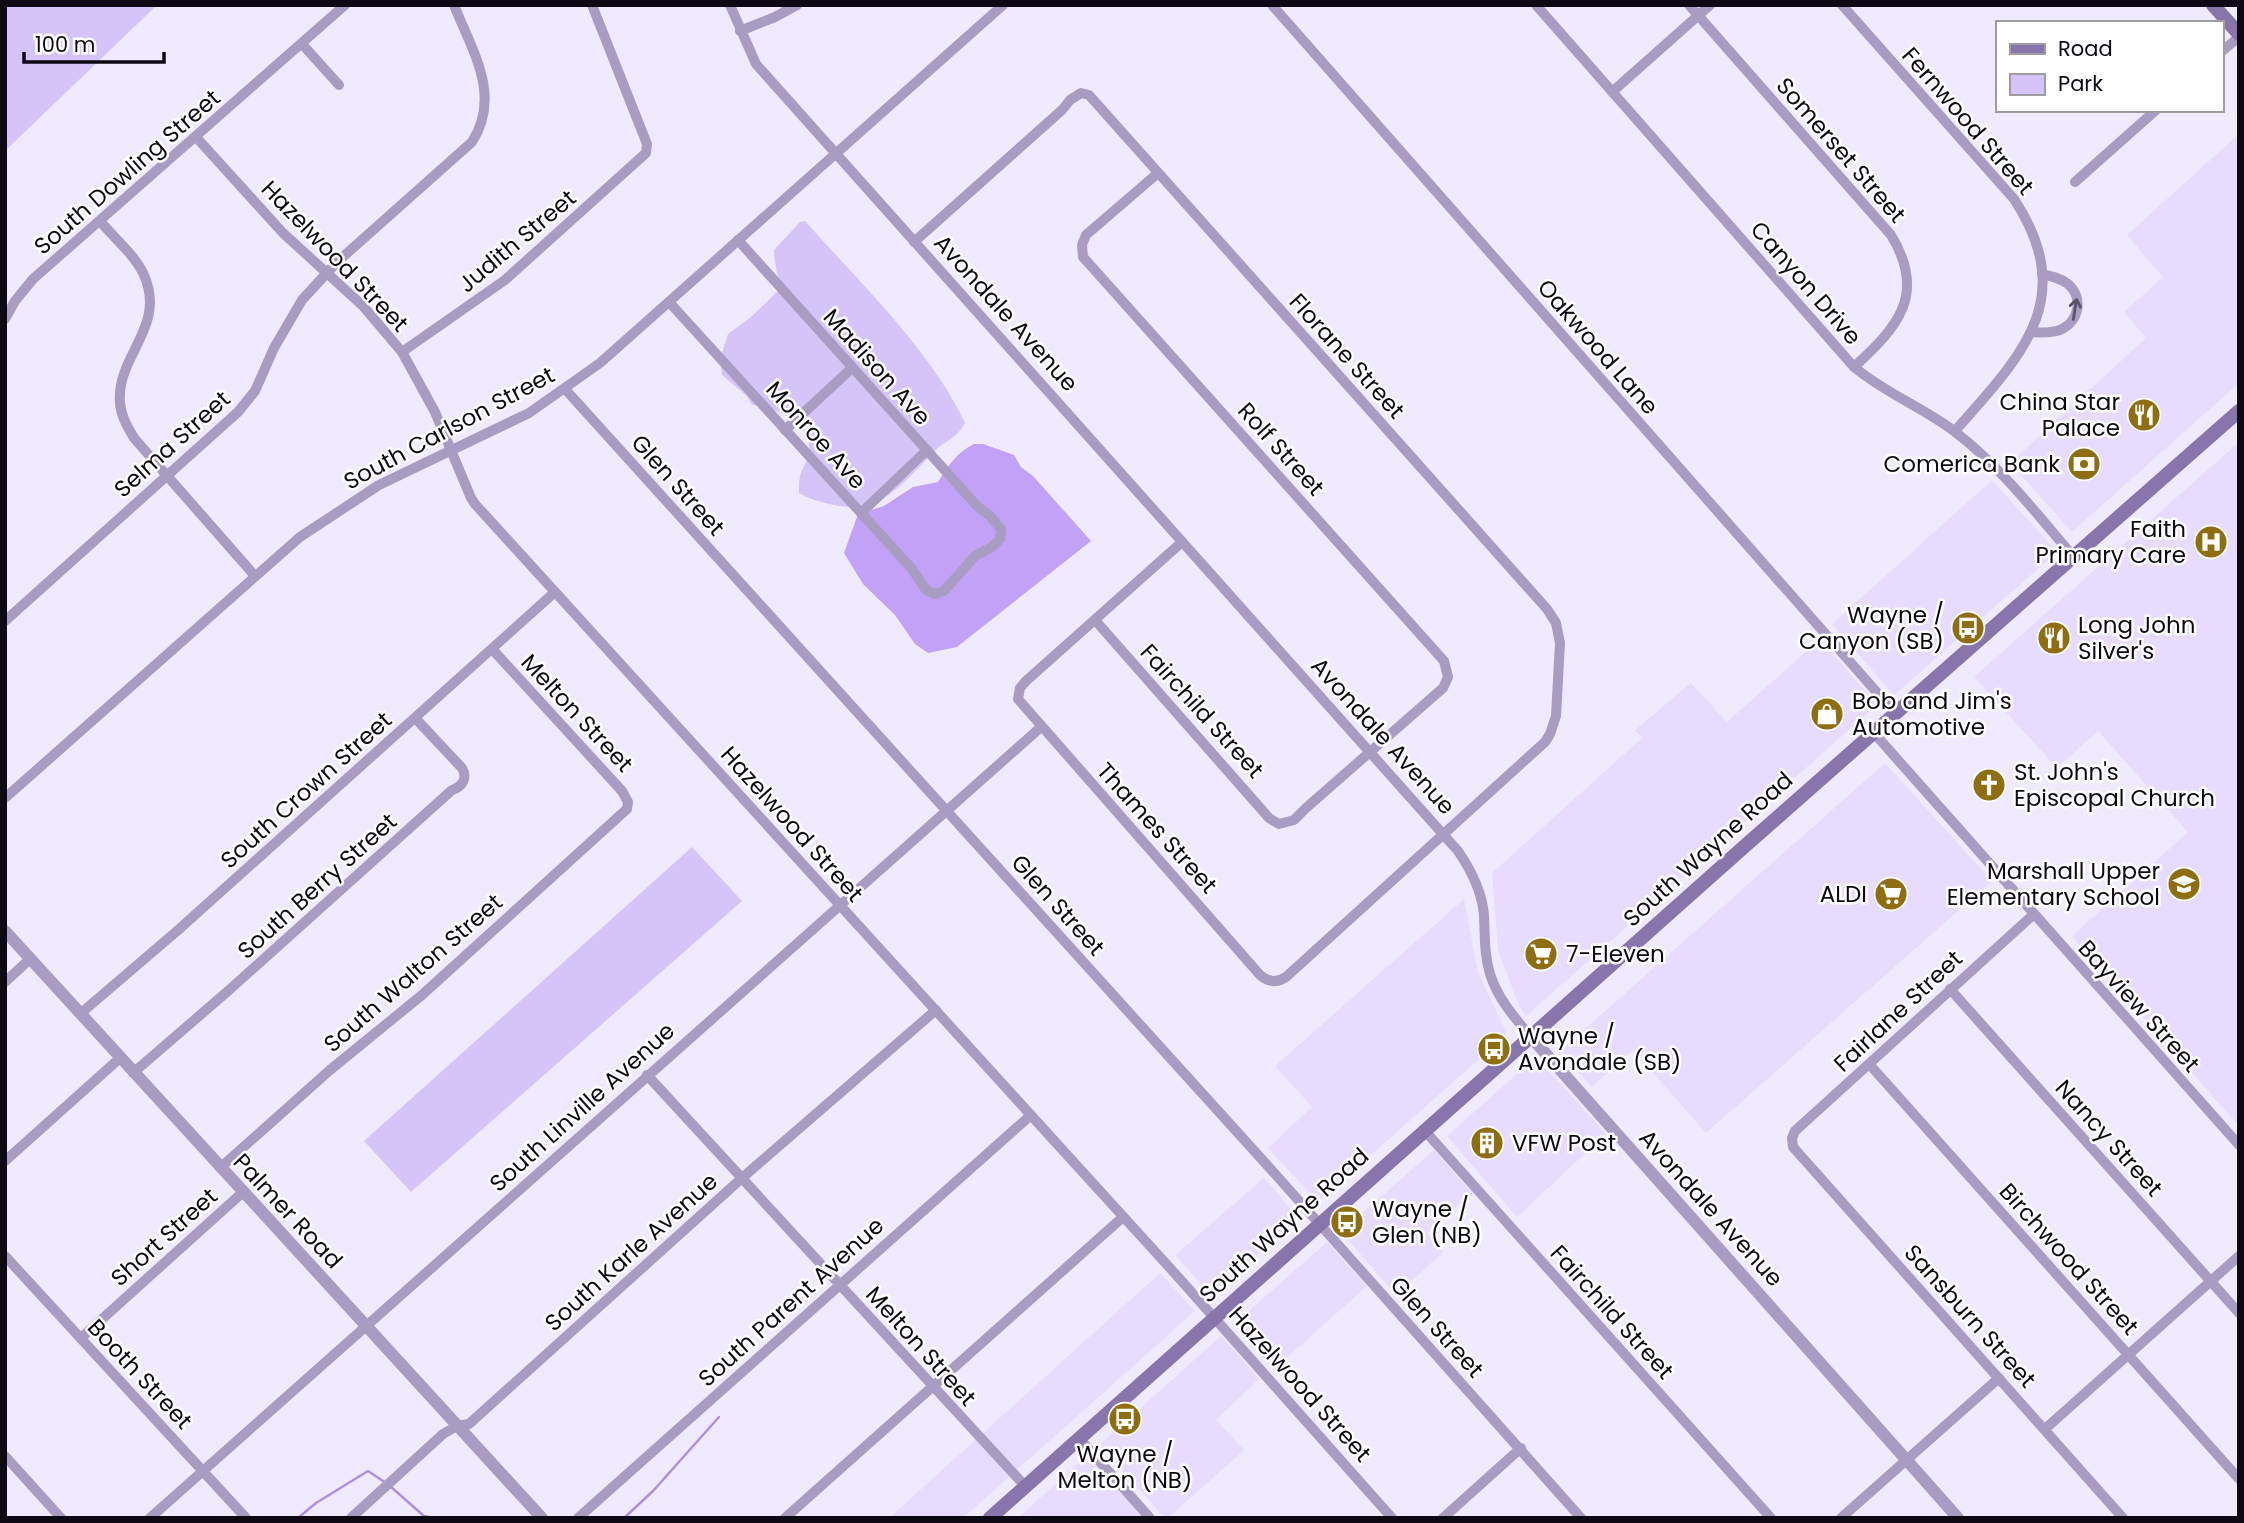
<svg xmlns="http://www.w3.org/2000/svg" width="2244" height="1523" viewBox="0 0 2244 1523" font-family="Poppins,sans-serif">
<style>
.built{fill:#e7dcfe}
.green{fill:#d5c4f7}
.forest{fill:#c1a2f7}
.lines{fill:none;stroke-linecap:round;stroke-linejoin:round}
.stream{stroke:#ae8fe3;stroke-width:2.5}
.minor{stroke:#a99cc2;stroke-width:10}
.tertiary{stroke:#a99cc2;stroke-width:12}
.secondary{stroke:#8875ab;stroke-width:14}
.oneway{stroke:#5b526b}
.labels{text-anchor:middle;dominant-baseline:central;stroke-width:5;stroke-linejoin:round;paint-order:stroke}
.street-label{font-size:23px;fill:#0d0914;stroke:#fff}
.poi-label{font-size:23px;fill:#0d0914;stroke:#fff;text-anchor:start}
</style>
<rect width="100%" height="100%" fill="#f0eaff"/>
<g class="built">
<polygon points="2239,134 2239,383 2072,532 2010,463 2146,338 2124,312 2163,277 2127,235"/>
<polygon points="2239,442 2239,1126 2072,936 2188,832 2098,731 2057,768 1974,677"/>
<polygon points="1992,480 2057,552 1894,695 1832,624"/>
<polygon points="1820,639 1877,705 1526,1016 1519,1006 1498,950 1492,873 1642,738 1635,730 1691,683 1727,722"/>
<polygon points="1885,763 1992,881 1706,1133 1633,1050 1592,1087 1560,1051"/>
<polygon points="1464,899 1478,972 1507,1034 1318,1202 1268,1148 1312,1107 1275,1066"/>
<polygon points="1536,1057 1606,1134 1517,1217 1447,1136"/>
<polygon points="1434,1150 1472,1193 1427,1233 1443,1252 1396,1295 1341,1232"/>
<polygon points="1264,1178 1299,1218 1212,1296 1175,1255"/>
<polygon points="1327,1242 1367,1286 1273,1370 1233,1325"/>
<polygon points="1160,1273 1195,1311 963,1518 889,1518"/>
<polygon points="1221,1336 1259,1379 1216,1420 1244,1450 1168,1518 1165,1518 1099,1445"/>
<polygon points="1088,1455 1145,1518 1018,1518"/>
</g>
<g class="green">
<polygon points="5,5 157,5 5,151"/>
<path d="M805 221C859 282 931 350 965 423 954 442 947 438 934 452 901 484 881 517 829 504 818 501 809 499 799 493 799 487 799 481 800 476 802 468 807 462 809 455 814 425 777 407 752 405L747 396 722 375 720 359 728 334 751 317 779 290C779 276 774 264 774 250L800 222Z"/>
<polygon points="692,847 742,901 411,1192 364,1141"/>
</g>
<path class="forest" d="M974 444H983L1014 455 1021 467 1033 476 1091 541 957 647 928 653 915 644 895 615 863 584 844 553 858 514 884 506 913 487 938 482C948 466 956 453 974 444Z"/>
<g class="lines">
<g class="stream">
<polyline points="391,1487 424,1516 433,1518"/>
<polyline points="298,1518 316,1503 368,1471 386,1483"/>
<polyline points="624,1518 653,1491 719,1417"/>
</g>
<g class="minor">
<path d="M730 5 756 64 1458 851C1471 870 1482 891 1484 915 1485 935 1484 954 1490 974 1498 999 1514 1017 1531 1037"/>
<polyline points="1272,5 1895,713"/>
<path d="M1536 5 1854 367C1885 393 1922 407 1954 431 2000 466 2036 513 2073 556"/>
<path d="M1689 5 1891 235C1927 294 1898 327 1854 367"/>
<path d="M1842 5 2014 199C2080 300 2020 357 1955 431"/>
<polyline points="740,31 775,17 797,5"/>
<polyline points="302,44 339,85"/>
<polyline points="2221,52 2239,37"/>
<polyline points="1612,92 1710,5"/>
<polyline points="196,137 283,233 363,306 402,352 435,412 471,498 475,504 1170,1268 1392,1518"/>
<polyline points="2075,182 2156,110"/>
<path d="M100 221C114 238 135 255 144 275 167 328 116 355 120 403 121 416 127 426 134 438L255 576"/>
<path d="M914 242 1062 110 1070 100 1081 93 1089 95 1547 609 1556 623 1560 643 1556 716 1550 734 1545 742 1286 977C1277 983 1268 982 1260 975L1018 699 1020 688 1026 681 1182 542"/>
<polyline points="669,302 912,569 926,590 934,594 944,591 975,556 992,547 1000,539 1001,529 990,516 978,507 738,240"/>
<polyline points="5,319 15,301 33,279 345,5"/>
<path d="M2032 332C2042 333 2051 333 2060 330 2079 322 2084 298 2068 284 2061 278 2051 276 2042 274"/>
<polyline points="402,352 505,280 646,153 647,144 592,5"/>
<polyline points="565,389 1276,1175 1581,1518"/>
<polyline points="785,430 852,368"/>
<polyline points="861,513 927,450"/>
<polyline points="1095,620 1269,818 1279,824 1294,820 1306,808 1443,688 1448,677 1444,661 1083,257 1082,245 1086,235 1158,173"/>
<path d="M5 621 238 412 255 391 274 348 302 300 336 263 472 142C502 95 472 51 454 5"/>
<polyline points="1874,733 2239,1145"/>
<polyline points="5,798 300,537 379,485 529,413 600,363 1003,5"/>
<polyline points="2033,915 1795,1131 1792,1138 1793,1147 2123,1518"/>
<polyline points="5,982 30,959"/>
<polyline points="1950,989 2239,1313"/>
<polyline points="80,1014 177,931 555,592"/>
<polyline points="1870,1065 2239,1479"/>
<path d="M133 1073 228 991 452 790C462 787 468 778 462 768L416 719"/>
<polyline points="647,1075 1025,1486"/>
<polyline points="1425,1131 1771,1518"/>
<polyline points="5,1161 120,1058"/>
<polyline points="220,1168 330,1070 422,995 627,809 628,802 622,791 493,650"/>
<polyline points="5,1256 246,1518"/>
<polyline points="81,1338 242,1193"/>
<polyline points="2045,1429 2239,1256"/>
<polyline points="1079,1438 1150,1518"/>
<polyline points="5,1456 61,1518"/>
<polyline points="150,1518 1041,727"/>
<polyline points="351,1518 443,1434 457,1426 469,1424 742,1178 936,1010"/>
<polyline points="578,1518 1031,1115"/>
<polyline points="785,1518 1123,1217"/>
<polyline points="1443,1518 1521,1448"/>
<polyline points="1841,1518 1999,1378"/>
</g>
<g class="tertiary">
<polyline points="5,931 542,1518"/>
<polyline points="1531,1037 1958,1518"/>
</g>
<g class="secondary">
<polyline points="2213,5 2239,34"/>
<polyline points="990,1518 1746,845 2239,411"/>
</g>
</g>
<defs><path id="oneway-shaft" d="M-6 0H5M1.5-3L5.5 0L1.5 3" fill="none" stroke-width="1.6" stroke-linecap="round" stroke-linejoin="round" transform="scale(1.75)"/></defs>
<use class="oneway" href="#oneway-shaft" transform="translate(2075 309) rotate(-81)"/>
<defs>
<symbol id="restaurant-disc" viewBox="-11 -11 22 22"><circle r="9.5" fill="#8f6d11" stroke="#fff"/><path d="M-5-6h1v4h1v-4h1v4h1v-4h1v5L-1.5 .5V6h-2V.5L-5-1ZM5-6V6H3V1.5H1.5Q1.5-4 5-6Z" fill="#fff"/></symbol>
<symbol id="bank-disc" viewBox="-11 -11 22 22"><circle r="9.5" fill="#8f6d11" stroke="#fff"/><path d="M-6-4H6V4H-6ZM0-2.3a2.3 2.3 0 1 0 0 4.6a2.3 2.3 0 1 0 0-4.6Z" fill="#fff"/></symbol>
<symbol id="hospital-disc" viewBox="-11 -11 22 22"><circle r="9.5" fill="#8f6d11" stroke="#fff"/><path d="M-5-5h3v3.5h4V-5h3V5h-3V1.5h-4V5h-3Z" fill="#fff"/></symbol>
<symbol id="bus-disc" viewBox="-11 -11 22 22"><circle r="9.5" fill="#8f6d11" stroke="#fff"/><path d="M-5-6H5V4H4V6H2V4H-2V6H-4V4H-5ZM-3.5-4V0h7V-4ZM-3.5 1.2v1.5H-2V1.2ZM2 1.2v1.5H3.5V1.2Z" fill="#fff"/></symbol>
<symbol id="shop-disc" viewBox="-11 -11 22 22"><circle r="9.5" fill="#8f6d11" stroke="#fff"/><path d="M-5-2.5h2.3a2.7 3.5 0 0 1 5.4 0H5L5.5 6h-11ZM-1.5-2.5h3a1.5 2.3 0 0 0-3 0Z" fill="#fff"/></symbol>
<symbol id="church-disc" viewBox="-11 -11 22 22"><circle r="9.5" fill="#8f6d11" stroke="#fff"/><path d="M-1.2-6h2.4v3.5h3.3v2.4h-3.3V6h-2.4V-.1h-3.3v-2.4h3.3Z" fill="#fff"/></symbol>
<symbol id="school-disc" viewBox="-11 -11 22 22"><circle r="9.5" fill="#8f6d11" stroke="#fff"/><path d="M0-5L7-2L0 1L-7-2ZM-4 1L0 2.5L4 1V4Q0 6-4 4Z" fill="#fff"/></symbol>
<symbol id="supermarket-disc" viewBox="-11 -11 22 22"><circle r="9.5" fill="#8f6d11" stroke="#fff"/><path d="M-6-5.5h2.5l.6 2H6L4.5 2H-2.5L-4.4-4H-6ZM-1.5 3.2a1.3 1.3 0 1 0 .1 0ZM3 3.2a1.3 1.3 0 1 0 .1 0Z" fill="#fff"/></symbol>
<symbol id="building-disc" viewBox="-11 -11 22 22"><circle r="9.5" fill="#8f6d11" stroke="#fff"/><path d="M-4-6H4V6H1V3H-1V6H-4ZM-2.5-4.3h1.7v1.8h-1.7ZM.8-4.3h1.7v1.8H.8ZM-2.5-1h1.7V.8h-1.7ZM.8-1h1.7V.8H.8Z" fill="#fff"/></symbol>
</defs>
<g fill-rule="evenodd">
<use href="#restaurant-disc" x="2125" y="396" width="38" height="38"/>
<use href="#bank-disc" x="2065" y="445" width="38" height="38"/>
<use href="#hospital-disc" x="2192" y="523" width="38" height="38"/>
<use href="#bus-disc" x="1949" y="609" width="38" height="38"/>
<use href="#restaurant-disc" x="2035" y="619" width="38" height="38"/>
<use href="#shop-disc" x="1808" y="695" width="38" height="38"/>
<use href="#church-disc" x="1970" y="766" width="38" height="38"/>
<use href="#school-disc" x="2165" y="865" width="38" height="38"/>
<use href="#supermarket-disc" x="1872" y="875" width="38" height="38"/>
<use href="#supermarket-disc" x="1522" y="935" width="38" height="38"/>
<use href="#bus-disc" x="1475" y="1030" width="38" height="38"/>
<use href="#building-disc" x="1468" y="1124" width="38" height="38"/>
<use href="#bus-disc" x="1328" y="1203" width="38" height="38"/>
<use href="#bus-disc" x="1106" y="1400" width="38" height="38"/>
</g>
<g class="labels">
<g class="street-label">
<text transform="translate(1968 121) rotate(49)">Fernwood Street</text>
<text transform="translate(1841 150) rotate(49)">Somerset Street</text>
<text transform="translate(127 172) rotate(-41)">South Dowling Street</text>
<text transform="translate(517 241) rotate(-40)">Judith Street</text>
<text transform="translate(335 256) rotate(46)">Hazelwood Street</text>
<text transform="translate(1806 283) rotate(49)">Canyon Drive</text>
<text transform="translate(1006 313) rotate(48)">Avondale Avenue</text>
<text transform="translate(1598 347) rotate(49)">Oakwood Lane</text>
<text transform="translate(1347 356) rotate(48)">Florane Street</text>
<text transform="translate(877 367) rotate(48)">Madison Ave</text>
<text transform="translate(449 428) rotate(-28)">South Carlson Street</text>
<text transform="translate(816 435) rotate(48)">Monroe Ave</text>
<text transform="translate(172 444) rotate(-42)">Selma Street</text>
<text transform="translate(1281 449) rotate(48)">Rolf Street</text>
<text transform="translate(678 485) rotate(48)">Glen Street</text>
<text transform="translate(1202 711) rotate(48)">Fairchild Street</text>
<text transform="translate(577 713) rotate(47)">Melton Street</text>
<text transform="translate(1383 736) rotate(48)">Avondale Avenue</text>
<text transform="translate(306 790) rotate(-42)">South Crown Street</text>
<text transform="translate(792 824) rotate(48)">Hazelwood Street</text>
<text transform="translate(1157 828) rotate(48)">Thames Street</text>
<text transform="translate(1708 849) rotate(-42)">South Wayne Road</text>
<text transform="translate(317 886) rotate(-42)">South Berry Street</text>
<text transform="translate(1058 905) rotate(48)">Glen Street</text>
<text transform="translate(413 973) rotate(-41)">South Walton Street</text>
<text transform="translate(2139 1006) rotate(48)">Bayview Street</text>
<text transform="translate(1898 1011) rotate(-43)">Fairlane Street</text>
<text transform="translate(582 1107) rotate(-42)">South Linville Avenue</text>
<text transform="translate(2109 1138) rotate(48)">Nancy Street</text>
<text transform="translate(1711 1208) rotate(48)">Avondale Avenue</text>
<text transform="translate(288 1211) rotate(47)">Palmer Road</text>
<text transform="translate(1284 1225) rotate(-42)">South Wayne Road</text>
<text transform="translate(164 1237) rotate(-42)">Short Street</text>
<text transform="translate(631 1252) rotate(-42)">South Karle Avenue</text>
<text transform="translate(2069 1259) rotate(48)">Birchwood Street</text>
<text transform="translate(791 1302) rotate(-42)">South Parent Avenue</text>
<text transform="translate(1612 1312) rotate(48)">Fairchild Street</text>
<text transform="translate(1970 1316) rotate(48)">Sansburn Street</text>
<text transform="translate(1437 1327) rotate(48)">Glen Street</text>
<text transform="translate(921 1346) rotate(48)">Melton Street</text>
<text transform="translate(140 1374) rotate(47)">Booth Street</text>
<text transform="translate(1300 1384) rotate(48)">Hazelwood Street</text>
</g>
<g class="poi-label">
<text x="2120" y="402" text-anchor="end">China Star<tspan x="2120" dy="26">Palace</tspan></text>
<text x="2060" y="464" text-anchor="end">Comerica Bank</text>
<text x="2186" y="529" text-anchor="end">Faith<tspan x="2186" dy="26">Primary Care</tspan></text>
<text x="1944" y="615" text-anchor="end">Wayne /<tspan x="1944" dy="26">Canyon (SB)</tspan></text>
<text x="2078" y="625">Long John<tspan x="2078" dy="26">Silver's</tspan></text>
<text x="1852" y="701">Bob and Jim's<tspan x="1852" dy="26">Automotive</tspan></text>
<text x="2014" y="772">St. John's<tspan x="2014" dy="26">Episcopal Church</tspan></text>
<text x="2160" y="871" text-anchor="end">Marshall Upper<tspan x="2160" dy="26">Elementary School</tspan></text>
<text x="1867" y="894" text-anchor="end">ALDI</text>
<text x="1566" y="954">7-Eleven</text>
<text x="1518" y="1036">Wayne /<tspan x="1518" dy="26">Avondale (SB)</tspan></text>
<text x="1512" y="1143">VFW Post</text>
<text x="1372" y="1209">Wayne /<tspan x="1372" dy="26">Glen (NB)</tspan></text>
<text x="1125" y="1454" text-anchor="middle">Wayne /<tspan x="1125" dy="26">Melton (NB)</tspan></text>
</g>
</g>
<rect width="2244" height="1523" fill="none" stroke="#0d0914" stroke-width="14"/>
<rect x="1996" y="21" width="228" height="91" fill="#ffffff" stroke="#9e9da1" stroke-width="2"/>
<rect x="2010" y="44" width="35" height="10" fill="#8875ab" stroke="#9e9da1" stroke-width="2"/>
<text x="2058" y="56" font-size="21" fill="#0d0914">Road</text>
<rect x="2010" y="74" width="35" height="21" fill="#d5c4f7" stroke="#9e9da1" stroke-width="2"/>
<text x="2058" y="91" font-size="21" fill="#0d0914">Park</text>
<path d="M24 52v10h140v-10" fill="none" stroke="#0d0914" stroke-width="3.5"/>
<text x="35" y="52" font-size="21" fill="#0d0914" stroke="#ffffff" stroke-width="5" paint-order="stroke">100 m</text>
</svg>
